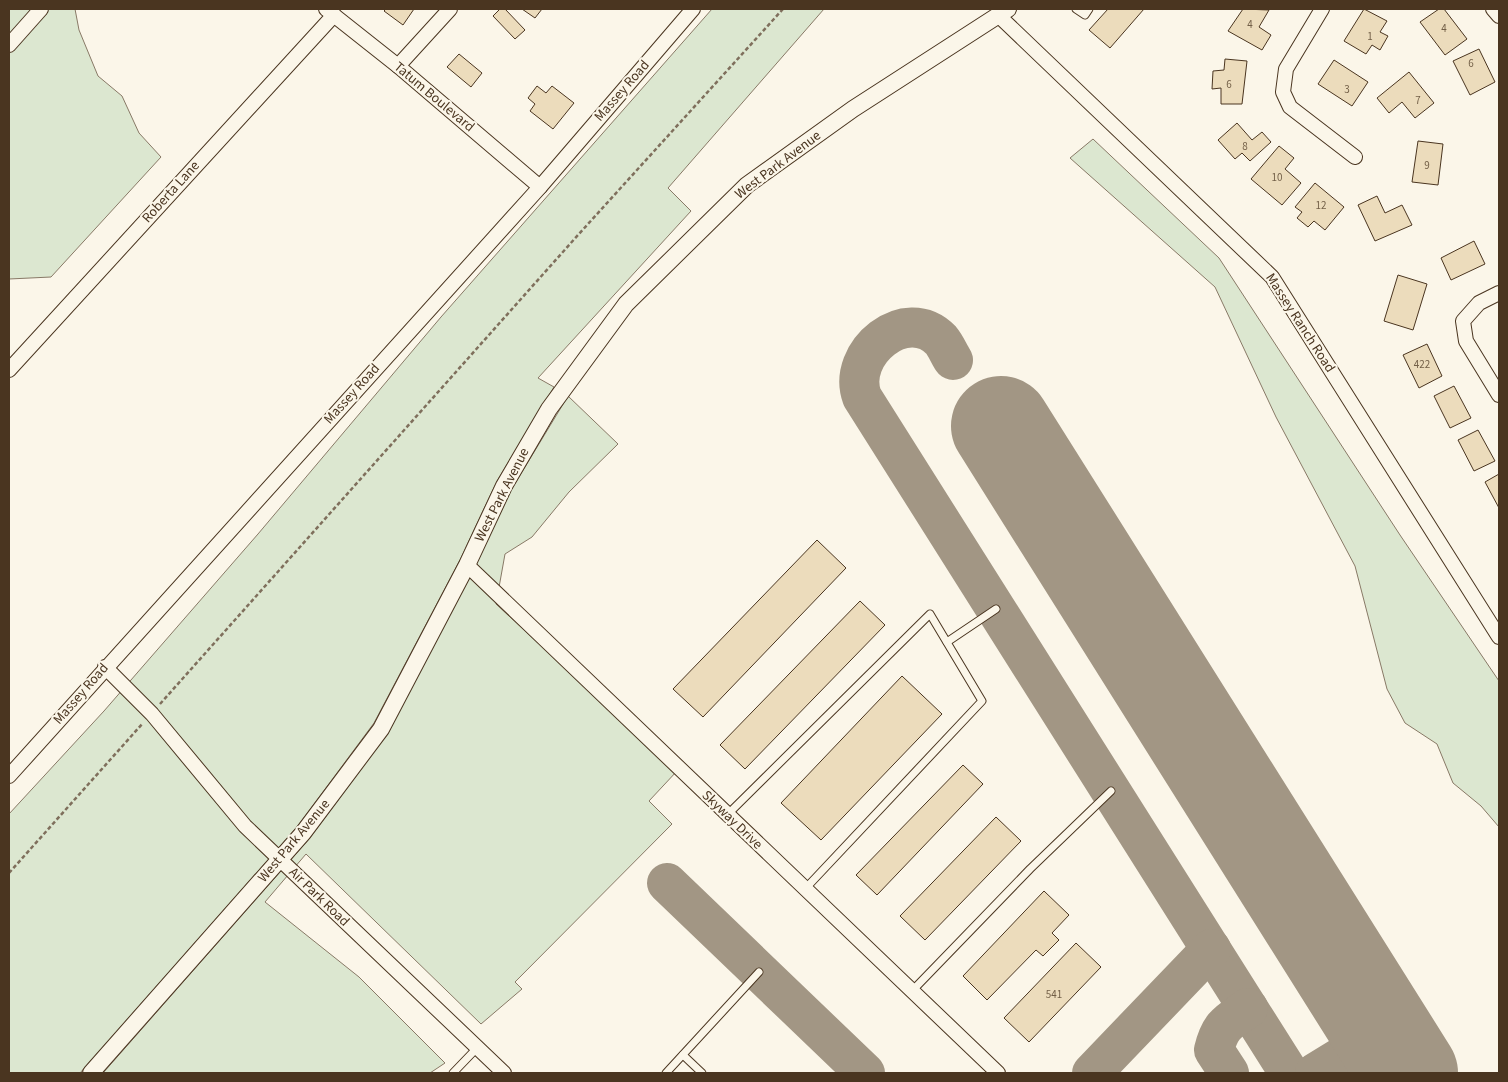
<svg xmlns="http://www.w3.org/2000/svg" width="1508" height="1082" viewBox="0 0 1508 1082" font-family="'Source Sans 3',sans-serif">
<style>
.green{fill:#dce7d0;stroke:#887966}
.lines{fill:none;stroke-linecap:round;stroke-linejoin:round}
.taxiway{stroke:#a29684;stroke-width:40}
.runway{stroke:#a29684;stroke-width:100}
.building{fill:#ecdcbc;stroke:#4a3520}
.service-casing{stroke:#4a3520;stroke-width:9}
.minor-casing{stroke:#4a3520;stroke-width:16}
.tertiary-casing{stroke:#4a3520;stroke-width:18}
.path{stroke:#7f6f5c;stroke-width:2.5;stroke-dasharray:4 2.5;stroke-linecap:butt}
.service{stroke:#fbf6e9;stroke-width:7}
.minor{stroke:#fbf6e9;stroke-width:14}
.tertiary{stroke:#fbf6e9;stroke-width:16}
.labels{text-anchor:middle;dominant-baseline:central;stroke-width:4;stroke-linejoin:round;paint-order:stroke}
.number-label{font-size:11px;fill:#725f47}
.street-label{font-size:14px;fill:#4a3520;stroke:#fbf6e9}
</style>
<rect width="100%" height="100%" fill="#fbf6e9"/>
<g class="green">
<polygon points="9,9 75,9 79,30 98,76 122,96 139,133 161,157 51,277 9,279"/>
<polygon points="712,9 824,9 668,188 691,211 538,378 554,387 497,481 460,560 374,723 297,827 80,1073 9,1073 9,814 104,711 258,534 441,317"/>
<polygon points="1093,139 1219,258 1400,535 1499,681 1499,827 1481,806 1453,783 1437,744 1405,723 1387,689 1355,566 1276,417 1215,287 1070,158"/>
<polygon points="568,396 618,444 569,492 532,537 505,554 496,604 677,771 649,801 672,824 515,982 522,989 481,1024 306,854 265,902 359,977 445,1063 430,1073 103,1073 309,839 388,733 511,490"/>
</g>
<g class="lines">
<g class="taxiway">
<path d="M953 360C949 354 946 346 941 340 906 304 846 353 862 397L1289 1073"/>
<polyline points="667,883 865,1073"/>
<polyline points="1092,1073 1211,949"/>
<path d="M1229 1073 1214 1050C1220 1025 1228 1022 1248 1008"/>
<polyline points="1315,1073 1382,1032"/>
</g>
<polyline class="runway" points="1001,426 1408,1073"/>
</g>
<g class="building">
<polygon points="386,9 414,9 403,25 384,11"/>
<polygon points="500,9 505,9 525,30 515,39 493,16"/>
<polygon points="522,9 542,9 535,18"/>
<polygon points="1108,9 1144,9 1110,48 1089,30"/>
<polygon points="1243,9 1269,10 1259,27 1271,35 1262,50 1228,31"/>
<polygon points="1364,9 1387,21 1380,32 1388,36 1380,50 1372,45 1366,54 1344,41"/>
<polygon points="1439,9 1444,9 1467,39 1445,55 1420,22"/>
<polygon points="1479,49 1495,82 1470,95 1453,61"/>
<polygon points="459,54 482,73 471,87 447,67"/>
<polygon points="1225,59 1247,61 1242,104 1221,104 1221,88 1212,89 1213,71 1224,70"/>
<polygon points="1334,60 1368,82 1352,106 1318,84"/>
<polygon points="1409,72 1434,103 1415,118 1402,102 1389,113 1377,98"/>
<polygon points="537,86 546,93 552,86 574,103 553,129 530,111 535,104 528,98"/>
<polygon points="1237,123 1252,140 1262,132 1271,142 1250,161 1242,153 1235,159 1218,140"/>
<polygon points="1418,141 1443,144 1438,185 1412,182"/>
<polygon points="1279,146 1294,158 1285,169 1301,183 1282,205 1251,179"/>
<polygon points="1315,183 1344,207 1325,230 1314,221 1308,227 1297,218 1302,212 1295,207"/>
<polygon points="1377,196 1385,213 1402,205 1412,225 1375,241 1358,205"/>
<polygon points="1474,241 1485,264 1451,280 1441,258"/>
<polygon points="1398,275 1427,284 1413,330 1384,321"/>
<polygon points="1427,344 1442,376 1419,388 1403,355"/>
<polygon points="1454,386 1471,418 1450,428 1434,396"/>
<polygon points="1478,430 1495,461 1474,471 1458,440"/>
<polygon points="1499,474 1499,508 1485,482"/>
<polygon points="817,540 846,568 703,717 673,689"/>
<polygon points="860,601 885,625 745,769 720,745"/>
<polygon points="902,676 942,714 821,840 781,803"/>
<polygon points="963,765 983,784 877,895 856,875"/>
<polygon points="996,817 1021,841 925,940 900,916"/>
<polygon points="1044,891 1069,915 1052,933 1059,940 1043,956 1036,950 987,1000 963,976"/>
<polygon points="1076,943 1101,967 1029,1042 1004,1018"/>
</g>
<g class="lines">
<defs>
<g id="service">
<polyline points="1076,9 1085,15 1089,9"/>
<polyline points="947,642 996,609"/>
<polyline points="727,815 930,614 982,701 805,889"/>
<polyline points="912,991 1030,869 1111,791"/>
<polyline points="683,1055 702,1073"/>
<polyline points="453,1073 477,1048"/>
<polyline points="666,1073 759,972"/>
</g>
<g id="minor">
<polyline points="326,9 398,66 540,187"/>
<polyline points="1322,9 1286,69 1283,92 1290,107 1355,157"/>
<polyline points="1493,9 1499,16"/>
<polyline points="999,16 1272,277 1499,637"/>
<polyline points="9,45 41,9"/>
<polyline points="398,66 450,9"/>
<polyline points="1499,293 1479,303 1463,321 1466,341 1499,395"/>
<polyline points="9,370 334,15"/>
<polyline points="467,565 998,1073"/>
<polyline points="105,667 152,714 245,826 504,1073"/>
<polyline points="9,776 540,187 693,9"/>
</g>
<polyline id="tertiary" points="91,1073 303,833 381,729 467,565 504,486 549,409 626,304 747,185 853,109 1008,9"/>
</defs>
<use href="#service" class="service-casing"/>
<use href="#minor" class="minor-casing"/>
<use href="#tertiary" class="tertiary-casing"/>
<g class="path">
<polyline points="160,704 578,235 783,9"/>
<polyline points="9,873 143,723"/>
</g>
<use href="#service" class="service"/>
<use href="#minor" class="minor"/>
<use href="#tertiary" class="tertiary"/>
</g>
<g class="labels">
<g class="number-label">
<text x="1250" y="24">4</text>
<text x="1444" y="28">4</text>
<text x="1370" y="36">1</text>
<text x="1471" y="63">6</text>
<text x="1229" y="84">6</text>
<text x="1347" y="89">3</text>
<text x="1418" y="100">7</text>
<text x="1245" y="146">8</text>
<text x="1427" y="165">9</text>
<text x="1277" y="177">10</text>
<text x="1321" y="205">12</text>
<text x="1422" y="364">422</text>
<text x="1054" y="994">541</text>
</g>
<g class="street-label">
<text transform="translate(622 91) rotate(-49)">Massey Road</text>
<text transform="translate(434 97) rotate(40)">Tatum Boulevard</text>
<text transform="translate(778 165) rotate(-37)">West Park Avenue</text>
<text transform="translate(171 192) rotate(-48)">Roberta Lane</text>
<text transform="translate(1300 323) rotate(57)">Massey Ranch Road</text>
<text transform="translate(352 394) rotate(-48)">Massey Road</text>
<text transform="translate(502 495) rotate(-63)">West Park Avenue</text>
<text transform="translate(81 694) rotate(-49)">Massey Road</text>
<text transform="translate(732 820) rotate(44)">Skyway Drive</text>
<text transform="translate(294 841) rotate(-50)">West Park Avenue</text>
<text transform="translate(319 897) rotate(44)">Air Park Road</text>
</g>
</g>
<rect width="1508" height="1082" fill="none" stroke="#4a3520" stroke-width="20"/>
</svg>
